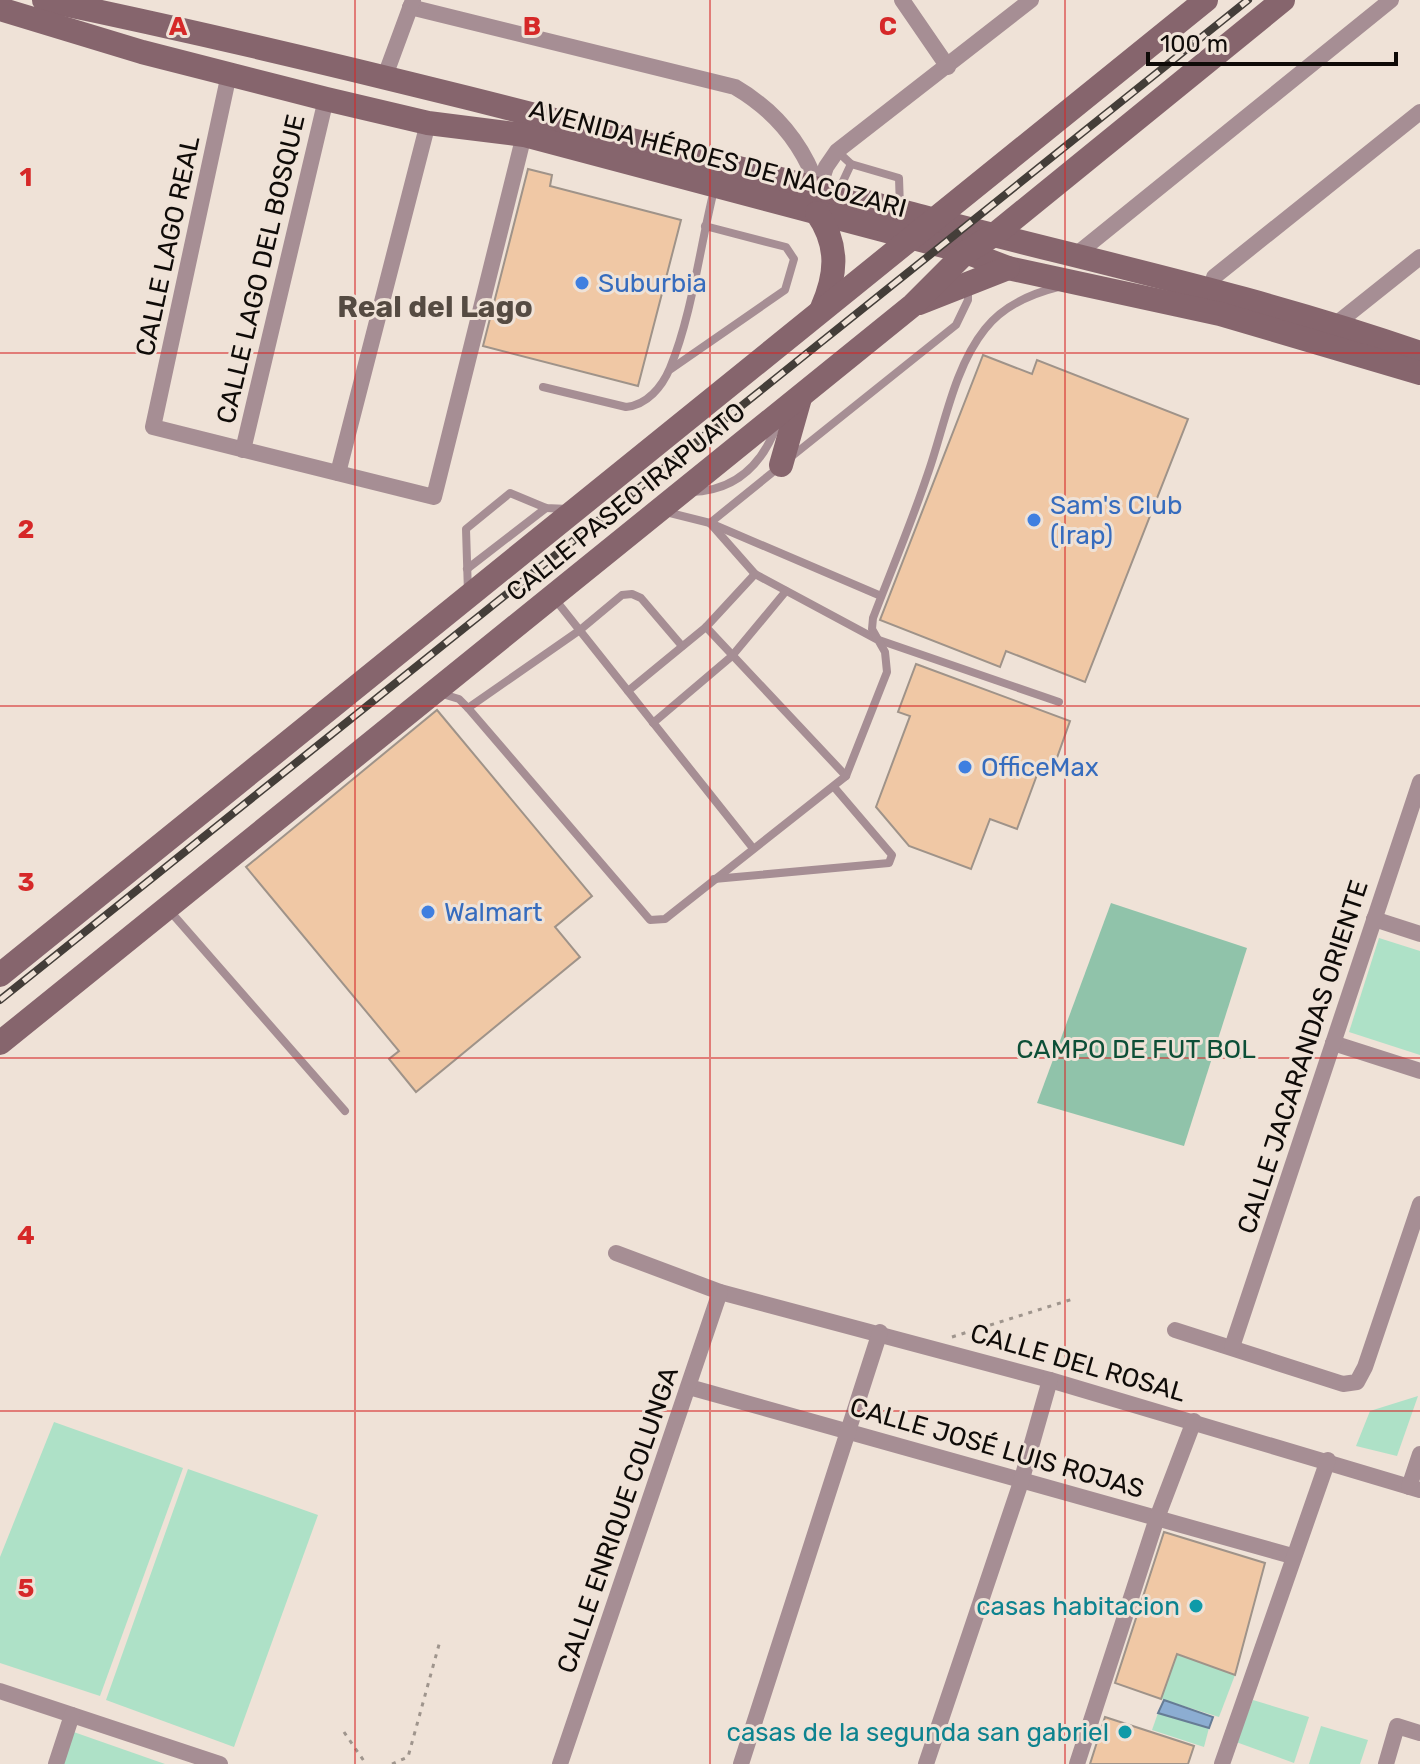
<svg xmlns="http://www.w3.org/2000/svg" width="1420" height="1764" viewBox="0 0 1420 1764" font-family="Rubik,sans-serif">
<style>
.green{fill:#aee1c7}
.forest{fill:#90c3aa}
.water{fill:#8cadd2;stroke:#667c95;stroke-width:2}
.building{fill:#f0c8a5;stroke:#9f9389;stroke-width:2}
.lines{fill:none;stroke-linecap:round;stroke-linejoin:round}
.path{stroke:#9f958d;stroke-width:3;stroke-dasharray:4 6;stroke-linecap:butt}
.lane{stroke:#a68e94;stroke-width:8}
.street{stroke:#a68e94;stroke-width:16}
.secondary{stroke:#86656d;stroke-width:24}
.rail-casing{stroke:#443e39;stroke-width:8}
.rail{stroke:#efe2d7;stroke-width:5;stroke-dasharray:15;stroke-linecap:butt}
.grid{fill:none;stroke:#d62828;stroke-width:2;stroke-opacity:0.55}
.shop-dot{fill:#3f7fe0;stroke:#efe2d7;stroke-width:3}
.culture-dot{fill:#0f9aa8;stroke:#efe2d7;stroke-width:3}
.labels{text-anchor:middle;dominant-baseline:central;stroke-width:6;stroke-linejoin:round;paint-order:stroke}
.street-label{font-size:26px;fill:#0f0b08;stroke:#efe2d7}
.shop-label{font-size:26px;fill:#366cbe;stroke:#efe2d7;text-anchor:start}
.park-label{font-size:26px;fill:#0d4f37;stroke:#efe2d7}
.culture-label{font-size:26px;fill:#0d838f;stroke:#efe2d7;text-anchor:end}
.quarter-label{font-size:30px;font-weight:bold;fill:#554b42;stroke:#efe2d7}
.grid-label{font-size:26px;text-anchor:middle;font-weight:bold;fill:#d62828;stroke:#efe2d7;stroke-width:6;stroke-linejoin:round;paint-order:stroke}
</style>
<rect width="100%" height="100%" fill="#efe2d7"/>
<g class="green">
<polygon points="1379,938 1420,951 1420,1055 1349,1032"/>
<polygon points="1418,1396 1397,1456 1356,1446 1370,1411"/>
<polygon points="54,1422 183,1468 100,1696 0,1663 0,1557"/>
<polygon points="188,1469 318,1515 234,1747 106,1700"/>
<polygon points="1177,1654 1235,1675 1219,1717 1161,1699"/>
<polygon points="1253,1700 1309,1717 1294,1763 1236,1742"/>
<polygon points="1158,1713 1209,1728 1204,1747 1152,1730"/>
<polygon points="1321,1726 1368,1740 1360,1764 1309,1764"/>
<polygon points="68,1730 165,1764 57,1764"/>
</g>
<polygon class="forest" points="1111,903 1247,948 1184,1146 1037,1103"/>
<polygon class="water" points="1164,1700 1213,1717 1209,1728 1158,1713"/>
<g class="building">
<polygon points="528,169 552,175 550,186 681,220 638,386 483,346"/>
<polygon points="983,355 1032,374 1037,360 1188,419 1085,682 1006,651 1000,667 880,620"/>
<polygon points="916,664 1070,721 1053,769 1041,764 1017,829 990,819 971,869 909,846 876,807 910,716 898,712"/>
<polygon points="437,710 592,896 555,927 580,957 416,1092 389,1059 399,1051 246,867"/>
<polygon points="1164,1532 1265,1563 1235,1675 1177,1654 1161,1699 1115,1683"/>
<polygon points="1105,1717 1194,1746 1188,1764 1090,1764"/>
</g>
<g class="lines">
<g class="path">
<polyline points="952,1337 1073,1299"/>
<polyline points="344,1732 366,1764"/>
<polyline points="392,1764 408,1757 440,1641"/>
</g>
<g class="lane">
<polyline points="837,151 851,164 899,178 900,208"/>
<polyline points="838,192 851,164"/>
<polyline points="671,369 785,290 794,259 786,247 705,226"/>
<path d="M543 387 626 407C647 405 662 387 670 368 692 315 700 246 714 190"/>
<polyline points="791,457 956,325 968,300 968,288"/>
<path d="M691 492C735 491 762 465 777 425"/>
<polyline points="666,512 710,523 881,596"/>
<polyline points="710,523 755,574 876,639 1059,702"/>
<polyline points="710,523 778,468"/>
<polyline points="467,569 546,508"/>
<polyline points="468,593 466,529 510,493 546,508 568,509"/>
<polyline points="554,598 752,847"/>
<polyline points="706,627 846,776"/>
<polyline points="628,691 706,627 755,574"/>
<path d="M439 693 459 699 468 708 650 920 665 919 846 776 887 672 885 652 872 629 873 618C891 571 911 524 927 476 944 429 953 369 985 329 1003 306 1030 294 1058 287"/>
<polyline points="468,708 580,630 622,595 632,594 641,598 682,646"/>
<polyline points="653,723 732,656 786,591"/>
<polyline points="714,879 889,863 892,855 834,787"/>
<polyline points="169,910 345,1111"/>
</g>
<g class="street">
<polyline points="902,0 948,67"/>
<path d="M410 7 735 87C776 111 803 144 818 188"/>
<polyline points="229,74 153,427 434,497 524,135"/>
<polyline points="385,76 413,0"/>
<polyline points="818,191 826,167 837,151 1031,0"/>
<polyline points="1072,258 1391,0"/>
<polyline points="1214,277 1420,112"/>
<polyline points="1336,324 1420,257"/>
<polyline points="243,450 326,99"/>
<polyline points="338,473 428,123"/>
<polyline points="1374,919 1420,934"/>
<polyline points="1333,1043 1420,1071"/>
<polyline points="616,1253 720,1292 1050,1380 1420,1490"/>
<polyline points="1175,1330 1343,1384 1357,1382 1365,1367 1420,1204"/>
<polyline points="1232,1347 1420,782"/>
<polyline points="689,1387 1292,1556"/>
<polyline points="1409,1487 1420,1454"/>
<polyline points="0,1691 220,1764"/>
<polyline points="56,1764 72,1715"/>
<polyline points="560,1764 720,1292"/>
<polyline points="741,1764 880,1332"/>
<polyline points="926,1764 1021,1482 1050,1380"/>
<polyline points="1077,1764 1157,1518 1194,1421"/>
<polyline points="1222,1764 1328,1460"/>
<polyline points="1386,1764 1397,1726 1420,1733"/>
</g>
<g class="secondary">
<path d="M44 0C343 62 637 141 931 219 1095 262 1260 297 1420 353"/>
<polyline points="0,9 142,52 326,99 428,123 524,135 966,252 1008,268 1220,314 1420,373"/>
<path d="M817 213C839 245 837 274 822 308"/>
<polyline points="919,303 1008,268"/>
<polyline points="781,465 800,398"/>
<polyline points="0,975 1206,0"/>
<polyline points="0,1043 913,305 966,252 994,235 1283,0"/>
</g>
<defs>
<polyline id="rail" points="0,1000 1248,0"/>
</defs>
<use href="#rail" class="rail-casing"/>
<use href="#rail" class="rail"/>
</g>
<path class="grid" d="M355 0V1764M710 0V1764M1065 0V1764M0 353H1420M0 706H1420M0 1058H1420M0 1411H1420"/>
<g class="shop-dot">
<circle cx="582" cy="283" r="8"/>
<circle cx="1034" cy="520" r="8"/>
<circle cx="965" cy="767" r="8"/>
<circle cx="428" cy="912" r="8"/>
</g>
<g class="culture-dot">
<circle cx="1196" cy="1606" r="8"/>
<circle cx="1125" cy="1732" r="8"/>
</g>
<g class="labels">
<g class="street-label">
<text transform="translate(718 159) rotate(15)">AVENIDA HÉROES DE NACOZARI</text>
<text transform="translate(168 246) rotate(-78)">CALLE LAGO REAL</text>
<text transform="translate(261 269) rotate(-77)">CALLE LAGO DEL BOSQUE</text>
<text transform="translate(626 502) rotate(-39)">CALLE PASEO IRAPUATO</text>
<text transform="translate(1303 1057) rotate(-72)">CALLE JACARANDAS ORIENTE</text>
<text transform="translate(1078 1363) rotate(16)">CALLE DEL ROSAL</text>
<text transform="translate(997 1448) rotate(16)">CALLE JOSÉ LUIS ROJAS</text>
<text transform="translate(618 1520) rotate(-71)">CALLE ENRIQUE COLUNGA</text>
</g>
<g class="shop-label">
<text x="598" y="283">Suburbia</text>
<text x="1050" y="505">Sam's Club<tspan x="1050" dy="30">(Irap)</tspan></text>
<text x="981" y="767">OfficeMax</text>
<text x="444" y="912">Walmart</text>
</g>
<g class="park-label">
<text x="1136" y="1049">CAMPO DE FUT BOL</text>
</g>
<g class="culture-label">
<text x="1180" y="1606">casas habitacion</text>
<text x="1109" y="1732">casas de la segunda san gabriel</text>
</g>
<g class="quarter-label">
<text x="435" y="307">Real del Lago</text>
</g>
</g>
<g class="grid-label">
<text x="178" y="35">A</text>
<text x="532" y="35">B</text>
<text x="888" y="35">C</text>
<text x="26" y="186">1</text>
<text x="26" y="538">2</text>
<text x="26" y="891">3</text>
<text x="26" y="1244">4</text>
<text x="26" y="1597">5</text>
</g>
<path d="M1148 52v12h248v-12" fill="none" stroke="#0f0b08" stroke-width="4"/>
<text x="1160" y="52" font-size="24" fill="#0f0b08" stroke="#efe2d7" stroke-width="6" paint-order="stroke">100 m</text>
</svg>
